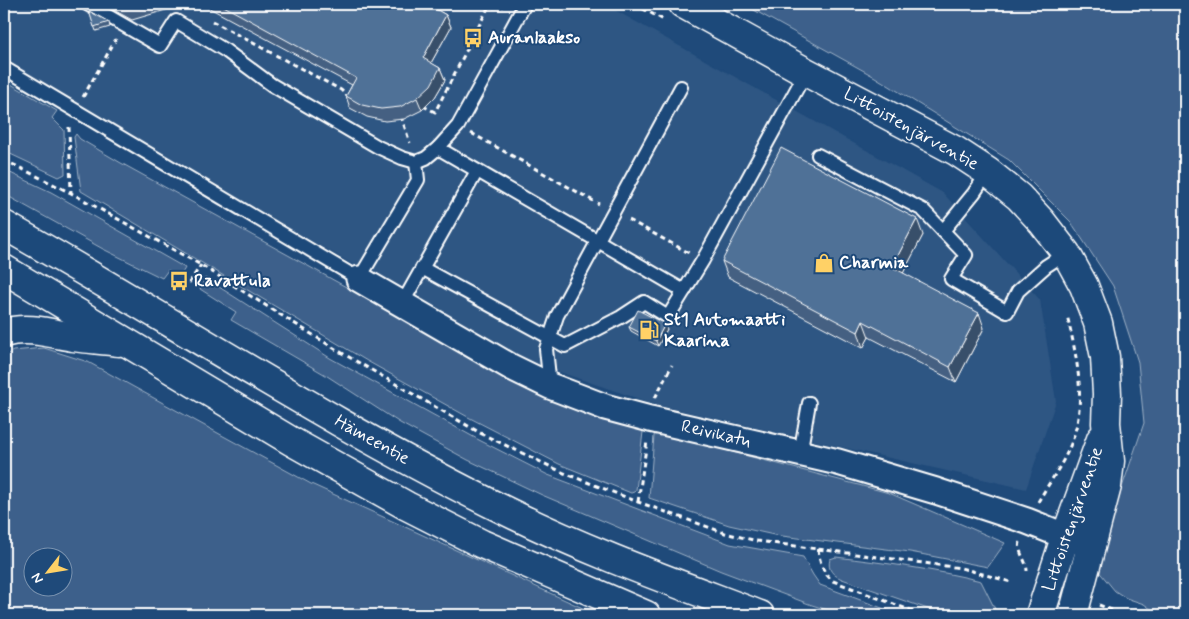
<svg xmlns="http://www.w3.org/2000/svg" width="1189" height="619" viewBox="0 0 1189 619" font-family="Mynerve,sans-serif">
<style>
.built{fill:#2e5683}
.green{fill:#3c618b;stroke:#9eb0c5;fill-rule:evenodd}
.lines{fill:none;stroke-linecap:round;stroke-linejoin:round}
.service-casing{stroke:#fff;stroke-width:16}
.minor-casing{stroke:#fff;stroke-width:29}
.tertiary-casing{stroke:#fff;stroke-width:31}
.trunk-casing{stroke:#fff;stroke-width:31}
.path{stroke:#fff;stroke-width:3;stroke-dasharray:5 4;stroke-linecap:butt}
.service{stroke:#1f4a7a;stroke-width:12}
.minor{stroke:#1f4a7a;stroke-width:25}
.tertiary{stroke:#1f4a7a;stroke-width:28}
.trunk{stroke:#1f4a7a;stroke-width:28}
.wall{fill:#456182;stroke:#fff}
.shaded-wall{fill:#384f6a;stroke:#fff}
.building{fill:#507197;stroke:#fff}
.labels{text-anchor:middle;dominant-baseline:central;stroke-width:4;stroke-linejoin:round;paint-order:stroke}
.poi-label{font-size:18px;font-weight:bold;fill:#fff;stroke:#1f4a7a;text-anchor:start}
.street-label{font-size:18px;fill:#fff;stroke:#1f4a7a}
</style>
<rect width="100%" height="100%" fill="#1f4a7a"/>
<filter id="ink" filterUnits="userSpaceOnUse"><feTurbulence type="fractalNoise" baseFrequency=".02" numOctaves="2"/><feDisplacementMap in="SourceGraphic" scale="10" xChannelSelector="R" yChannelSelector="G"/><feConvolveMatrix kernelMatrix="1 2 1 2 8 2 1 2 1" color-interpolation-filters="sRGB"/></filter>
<g filter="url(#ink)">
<polygon class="built" points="4,4 604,4 943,193 1040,300 1056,401 1026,489 657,405 515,357 177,164 4,61"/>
<g class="green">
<polygon points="743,4 1185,4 1185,615 1159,615 1144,604 1126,598 1115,591 1097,569 1115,508 1144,423 1138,362 1113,286 1071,222 1009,160 875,77"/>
<polygon points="4,80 57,111 52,118 64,130 65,174 59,177 4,151"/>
<polygon points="76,134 80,139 121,163 515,380 639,428 643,432 636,490 634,492 631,493 559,464 468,417 367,361 81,191 74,137"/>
<polygon points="4,170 51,192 185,268 180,277 168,270 162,278 103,249 4,194"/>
<polygon points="205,278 330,358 479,440 548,475 730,544 803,557 813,575 820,585 901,615 843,615 809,604 721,571 542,495 468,460 400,423 324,374 231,320 236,312 200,289"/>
<path d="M44 348 88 362 311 484 598 615H4V356L13 351ZM62 556V586H32V556Z"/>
<polygon points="656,432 889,493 1005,543 988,567 910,552 774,535 729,525 649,498 654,436"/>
<path d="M836 557C885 563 933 569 981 581L998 615H945L842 579C833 575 827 570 830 559Z"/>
</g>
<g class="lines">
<defs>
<g id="service">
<polyline points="87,4 160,46 176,21 226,51 272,85 378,147 402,158 416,162 426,158 438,148 458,126 525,4"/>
<polyline points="4,68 359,279 418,180 416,162"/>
<polyline points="438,148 684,291"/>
<polyline points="818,155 923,210 966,255 951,279 1007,312 1018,291 1046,266 1066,253"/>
<polyline points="943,231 974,193 988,172"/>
<polyline points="422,268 565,346 621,317 644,302 668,317 703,260 806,72"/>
<polyline points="402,304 477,171"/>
<polyline points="550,386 546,349 557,316 681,87"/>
<polyline points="800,454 809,403"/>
</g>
<polyline id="minor" points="359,279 511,367 550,386 605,407 650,419 838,462 936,491 1027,521 1085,544"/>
<g id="tertiary">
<polyline points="683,4 806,72 956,151 988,172 1019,197 1042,222 1066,253 1084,286 1098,323 1105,357 1107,394 1106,423 1110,461 1107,486 1073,615"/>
<polyline points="1040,615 1063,544 1101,439"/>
</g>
<g id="trunk">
<path d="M4 225C173 321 336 428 510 513 591 553 676 583 760 615"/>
<polyline points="4,269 291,441 407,506 482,544 646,615"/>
<path d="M4 333C26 326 50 333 73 337 88 339 104 340 119 342"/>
</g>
</defs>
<use href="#service" class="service-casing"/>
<use href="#minor" class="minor-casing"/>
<use href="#tertiary" class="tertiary-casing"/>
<use href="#trunk" class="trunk-casing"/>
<g class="path">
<polyline points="634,4 664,20"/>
<polyline points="212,21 341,90 348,97"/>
<polyline points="83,97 116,39"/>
<polyline points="423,106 435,112 488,8 504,6"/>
<polyline points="401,116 410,143"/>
<polyline points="69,127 71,193"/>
<polyline points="471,133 599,204"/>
<polyline points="4,160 71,193 201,265 337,350 482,434 564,473 638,502 725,533 757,541 961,568 1011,582"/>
<polyline points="629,220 689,253"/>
<polyline points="189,283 201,265"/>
<polyline points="655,398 672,365"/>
<polyline points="638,502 647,441"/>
<path d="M1038 502C1050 481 1067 459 1074 435 1086 397 1076 353 1067 315"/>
<path d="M1020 542C1017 552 1027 561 1027 571"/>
<path d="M818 549C820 562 822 572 833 581L923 615"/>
<polyline points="1099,605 1124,615"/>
</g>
<use href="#service" class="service"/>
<use href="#minor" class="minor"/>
<use href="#tertiary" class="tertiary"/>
<use href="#trunk" class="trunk"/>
</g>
<g class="wall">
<polygon points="103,4 186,4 132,20"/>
<polygon points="202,4 427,4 446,15 451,27 431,63 440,68 445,80 435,97 422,110 404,119 385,121 367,117 350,108 346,96 352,85"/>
<polygon points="89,11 109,22 110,27 96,31"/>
<polygon points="923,235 903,273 984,328 956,382 869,337 863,348 728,277 722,261"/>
<polygon points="629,327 667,329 658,346 631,331"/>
</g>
<g class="shaded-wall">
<polygon points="446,15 451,27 427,70 423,58"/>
<polygon points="440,68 445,80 435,97 422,110 417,98"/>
<polygon points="917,219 923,235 898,283 892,267"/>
<polygon points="979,313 984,328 956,382 950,367"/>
<polygon points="863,321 869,337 863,348 858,332"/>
<polygon points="665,324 667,329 658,346 656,341"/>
</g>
<g class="building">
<polygon points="119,4 142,4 127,8"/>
<polygon points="220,4 427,4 446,15 423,58 440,68 431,85 417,98 400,107 381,109 362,105 346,96 356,78"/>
<polygon points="89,11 109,22 94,27"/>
<polygon points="781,148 917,219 892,267 979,313 950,367 863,321 858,332 722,261"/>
<polygon points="638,310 665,324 656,341 629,327"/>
</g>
</g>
<defs>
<symbol id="bus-bare" viewBox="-9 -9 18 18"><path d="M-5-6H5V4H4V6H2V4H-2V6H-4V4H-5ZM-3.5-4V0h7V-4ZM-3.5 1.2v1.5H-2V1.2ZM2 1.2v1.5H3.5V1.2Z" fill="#ffd166" stroke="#1f4a7a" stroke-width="2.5" paint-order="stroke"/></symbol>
<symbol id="shop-bare" viewBox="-9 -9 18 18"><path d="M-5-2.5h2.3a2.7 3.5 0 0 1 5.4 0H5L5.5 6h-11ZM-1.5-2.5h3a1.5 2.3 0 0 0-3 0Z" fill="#ffd166" stroke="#1f4a7a" stroke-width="2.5" paint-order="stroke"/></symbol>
<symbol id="fuel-bare" viewBox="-9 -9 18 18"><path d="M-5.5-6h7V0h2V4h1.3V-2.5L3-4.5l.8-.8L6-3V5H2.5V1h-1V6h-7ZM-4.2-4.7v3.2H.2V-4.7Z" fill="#ffd166" stroke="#1f4a7a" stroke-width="2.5" paint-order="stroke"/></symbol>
</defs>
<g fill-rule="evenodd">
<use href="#bus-bare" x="459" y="24" width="28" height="28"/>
<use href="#shop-bare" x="810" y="249" width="28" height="28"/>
<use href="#bus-bare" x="165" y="267" width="28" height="28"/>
<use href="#fuel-bare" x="635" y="316" width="28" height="28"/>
</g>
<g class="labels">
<g class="poi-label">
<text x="488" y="38">Auranlaakso</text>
<text x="839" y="263">Charmia</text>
<text x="194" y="281">Ravattula</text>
<text x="664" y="320">St1 Automaatti<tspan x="664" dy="21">Kaarina</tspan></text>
</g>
<g class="street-label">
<text transform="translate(911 129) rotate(29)">Littoistenjärventie</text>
<text transform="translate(716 434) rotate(13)">Reivikatu</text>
<text transform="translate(372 440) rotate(29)">Hämeentie</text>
<text transform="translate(1073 519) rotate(-71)">Littoistenjärventie</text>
</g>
</g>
<rect width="1189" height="619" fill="none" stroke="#1f4a7a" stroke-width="20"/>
<rect x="10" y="10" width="1169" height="599" fill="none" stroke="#fff" stroke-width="2" filter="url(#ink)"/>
<g transform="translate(48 572) rotate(239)"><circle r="24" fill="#1f4a7a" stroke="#7992af"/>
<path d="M0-4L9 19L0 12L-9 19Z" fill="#ffd166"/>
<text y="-8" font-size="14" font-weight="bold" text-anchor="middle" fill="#ffffff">N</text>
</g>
</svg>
